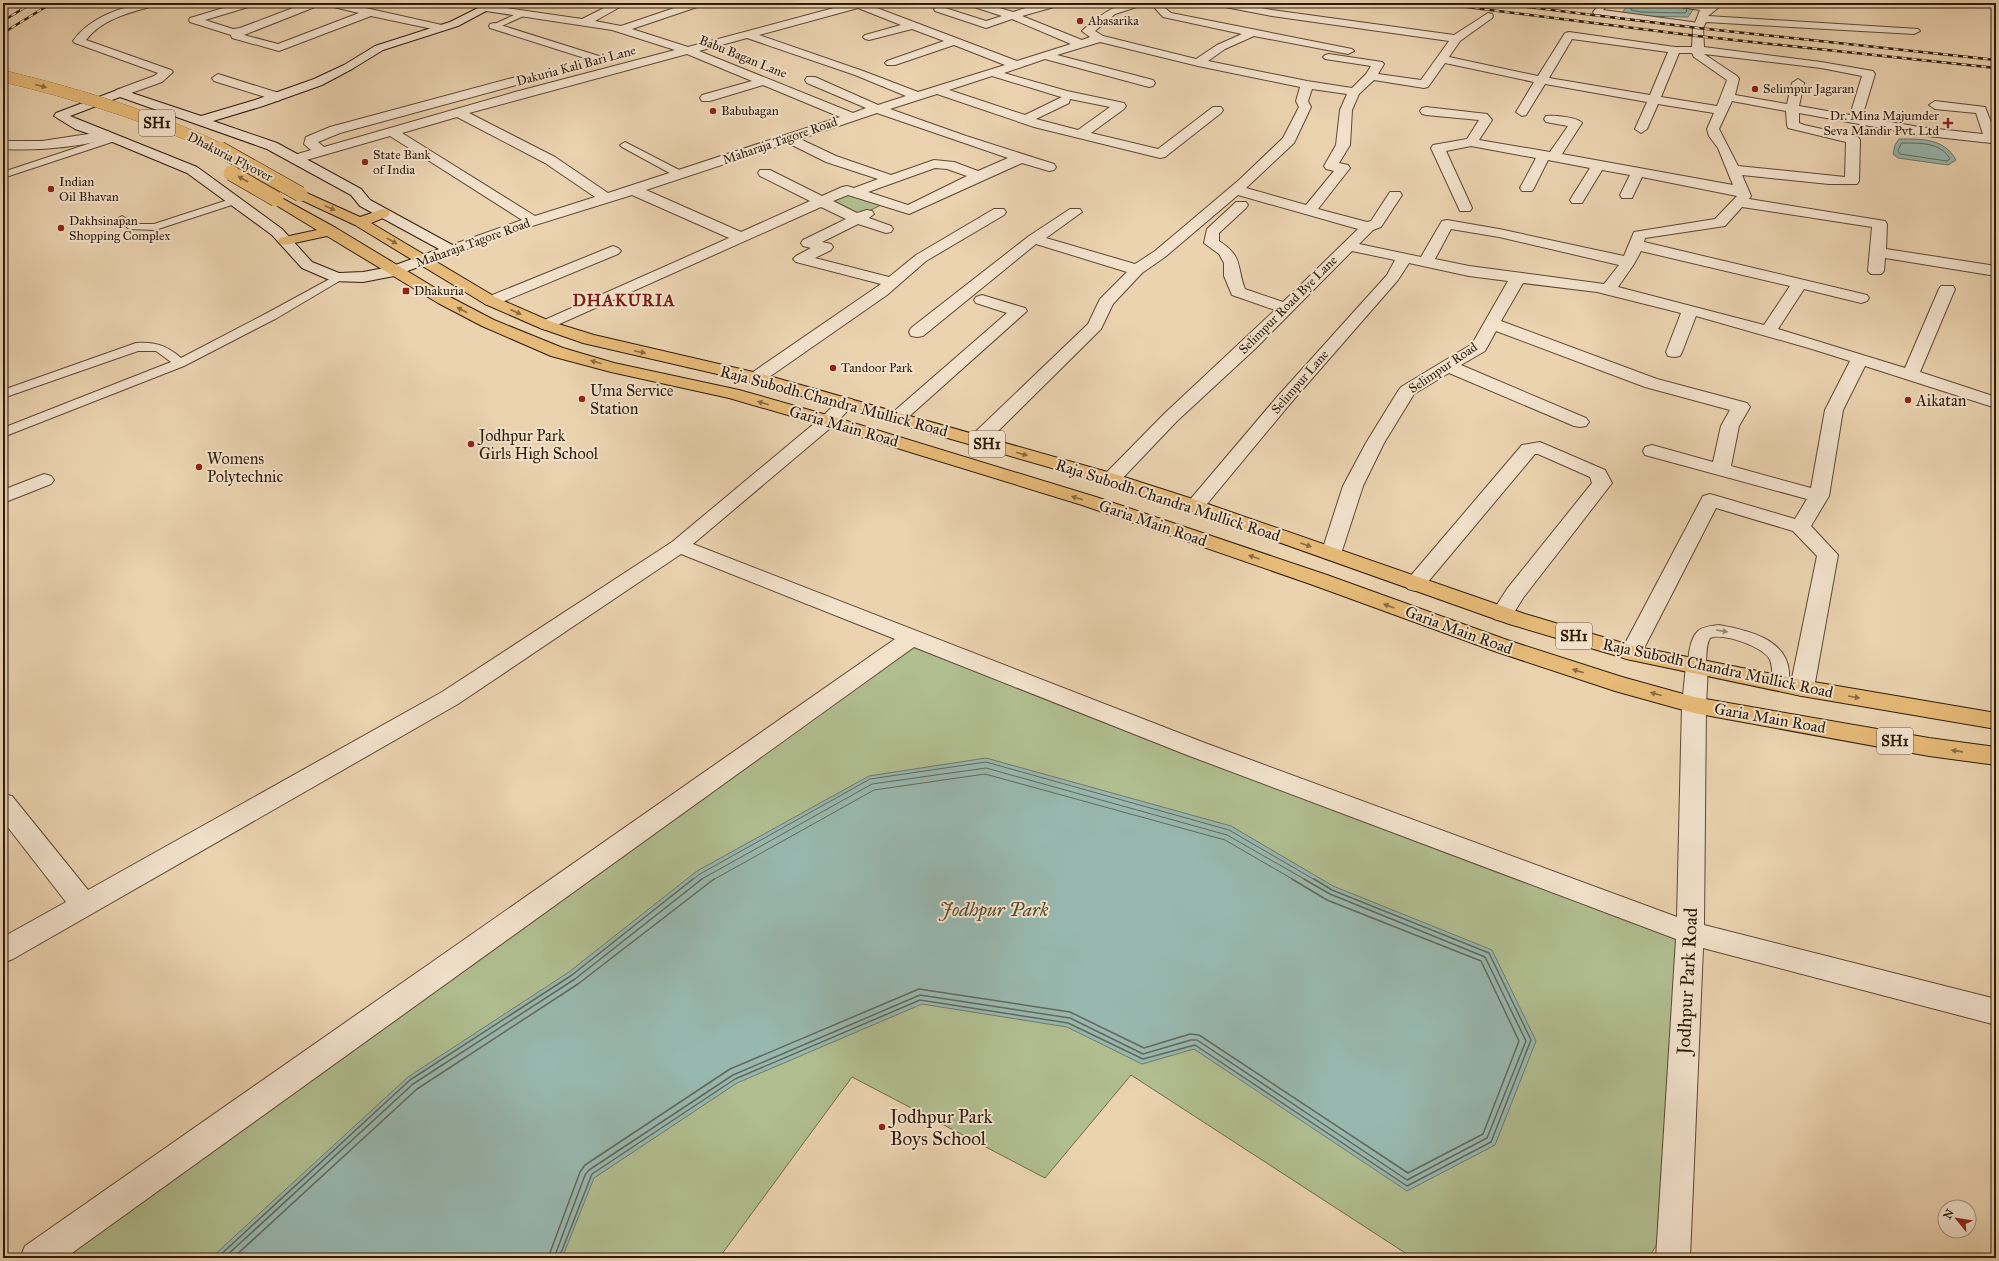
<svg xmlns="http://www.w3.org/2000/svg" width="1999" height="1261" viewBox="0 0 1999 1261" font-family="'IM FELL Great Primer',serif">
<style>
.green{fill:#b1be90;stroke:#706c4c}
.water{fill:#98b7ae;stroke:#6e796c}
.lines{fill:none;stroke-linecap:round;stroke-linejoin:round}
.shore-far1{stroke:#63695c;stroke-width:1}
.shore{stroke:#63695c;stroke-width:1.5}
.lane-casing{stroke:#5d4933;stroke-width:2}
.street-casing{stroke:#5d4933;stroke-width:2}
.secondary-casing{stroke:#2e1b09;stroke-width:2}
.primary-casing{stroke:#2e1b09;stroke-width:2}
.lane{fill:#f2e2cc;fill-rule:evenodd}
.street{fill:#f2e2cc;fill-rule:evenodd}
.secondary{fill:#f2e2cc;fill-rule:evenodd}
.primary{fill:#e6ba78;fill-rule:evenodd}
.rail-casing{stroke:#2e1b09;stroke-width:2.5}
.rail{stroke:#f2e2cc;stroke-width:1.5;stroke-dasharray:5;stroke-linecap:butt}
.primary-bridge-far1-casing{stroke:#2e1b09;stroke-width:12;stroke-linecap:butt}
.primary-bridge-casing{stroke:#2e1b09;stroke-width:16;stroke-linecap:butt}
.primary-bridge-far1{stroke:#e6ba78;stroke-width:12}
.primary-bridge{stroke:#e6ba78;stroke-width:15}
.oneway{fill:#8a6a40}
.oneway2{fill:#9a8874}
.poi-dot{fill:#8f2418;stroke:#f2e2cc;stroke-width:1.5}
.labels{text-anchor:middle;dominant-baseline:central;stroke-width:4;stroke-linejoin:round;paint-order:stroke}
.far-poi-label{font-size:13px;fill:#2e1b09;stroke:#f2e2cc;text-anchor:start}
.far-street-label{font-size:13px;fill:#2e1b09;stroke:#f2e2cc}
.shield{fill:#f2e2cc;stroke:#695744;stroke-width:1}
.shield-label{font-size:15px;font-weight:bold;fill:#2e1b09}
.poi-label{font-size:16px;fill:#2e1b09;stroke:#f2e2cc;text-anchor:start}
.street-label{font-size:16px;fill:#2e1b09;stroke:#f2e2cc}
.far-district-label{font-size:17px;font-weight:bold;letter-spacing:1px;fill:#7a1f14;stroke:#f2e2cc}
.near-park-label{font-size:19px;font-style:italic;fill:#554c32;stroke:#f2e2cc}
.near-street-label{font-size:19px;fill:#2e1b09;stroke:#f2e2cc}
.near-poi-label{font-size:19px;fill:#2e1b09;stroke:#f2e2cc;text-anchor:start}
</style>
<rect width="100%" height="100%" fill="#ebd3b0"/>
<filter id="stains"><feTurbulence type="fractalNoise" baseFrequency=".005" numOctaves="4"/><feColorMatrix values="0 0 0 0 .2 0 0 0 0 .09 0 0 0 0 .02 0 0 0 .5 -.17"/></filter>
<radialGradient id="worn" r=".72"><stop offset=".6" stop-color="#630" stop-opacity="0"/><stop offset="1" stop-color="#630" stop-opacity=".3"/></radialGradient>
<g class="green">
<polygon points="847,191 885,203 861,215 825,200"/>
<polygon points="915,646 1680,938 1662,1235 1649,1258 1413,1258 1131,1075 1045,1178 852,1077 719,1258 57,1258"/>
</g>
<g class="water">
<polygon points="1629,3 1672,3 1695,7 1688,17 1640,16 1622,13"/>
<path d="M1899 139C1922 139 1944 138 1956 160L1948 165 1898 158 1893 154 1895 145Z"/>
<polygon points="986,758 1231,826 1333,886 1492,950 1536,1041 1495,1145 1407,1191 1194,1049 1142,1064 1067,1027 922,1004 737,1083 594,1178 562,1258 211,1258 408,1077 569,972 697,871 869,776"/>
</g>
<g class="lines">
<g class="shore-far1">
<polyline points="1632,3 1631,10 1641,12 1685,13 1687,11 1686,9"/>
<polyline points="1637,3 1637,6 1641,7 1676,7"/>
<path d="M1902 143C1919 143 1941 142 1950 159L1947 161 1900 154 1898 151Z"/>
<polyline points="692,880 700,874 870,779 986,762 1229,830 1315,880"/>
<polyline points="700,880 872,784 986,768 1227,835 1306,880"/>
<polyline points="713,880 874,790 985,774 1225,840 1294,880"/>
</g>
<g class="shore">
<polyline points="217,1258 410,1080 572,975 693,879"/>
<polyline points="224,1258 413,1084 575,979 702,879"/>
<polyline points="233,1258 417,1089 578,984 714,879"/>
<polyline points="548,1258 580,1172 585,1165 730,1069 919,989 1070,1012 1144,1048 1190,1034 1199,1035 1408,1173 1483,1134 1519,1041 1481,961 1327,900 1292,879"/>
<polyline points="554,1258 585,1175 589,1170 733,1075 920,995 1070,1018 1143,1054 1191,1040 1197,1040 1407,1180 1487,1138 1526,1041 1485,957 1330,894 1304,879"/>
<polyline points="559,1258 592,1174 735,1079 920,1000 1068,1023 1143,1059 1195,1045 1407,1186 1491,1142 1531,1040 1489,953 1332,890 1314,879"/>
</g>
<defs>
<g id="lane">
<polygon points="1601,3 1608,4 1603,10 1699,23 1703,25 1699,27 1594,14 1593,12"/>
<polygon points="521,12 528,14 497,28 490,26"/>
<polygon points="115,135 120,138 118,140 3,178 3,172"/>
<polygon points="625,142 685,173 686,175 685,177 677,177 622,147 620,145"/>
<polygon points="234,198 238,199 239,201 238,203 155,230 129,229 117,219 122,216 135,224 154,224"/>
<path d="M337 275 341 276 343 278 341 280 277 318 184 366 3 437V428L171 362 156 351H138L3 398V390L136 343C155 342 166 345 181 358L269 312Z"/>
<path d="M1719 625C1747 630 1787 639 1789 672 1789 678 1790 682 1787 687L1781 689 1775 687C1770 679 1774 669 1770 660 1765 647 1722 632 1710 638 1704 648 1709 661 1703 670L1697 672 1691 670C1686 661 1690 638 1698 631 1704 626 1712 626 1719 625Z"/>
</g>
<g id="street">
<path d="M141 3H158L157 5C132 12 103 18 86 40L171 70 173 72 162 82 120 97 114 93 116 90 154 76 158 73 75 43 73 41C90 18 115 10 141 3Z"/>
<polygon points="240,3 256,3 255,5 205,20 233,29 240,28 306,3 321,3 320,5 244,35 278,44 359,13 325,5 324,3 343,3 442,25 447,28 442,31 371,16 279,51 232,38 231,35 190,22 189,20 190,18"/>
<path d="M614 3H627L595 21 621 26 689 3H704L703 5 632 29 688 47 845 5 844 3H870L869 5 1017 61 1071 44 1012 19 986 28 935 11 934 9 939 6 986 21 1002 16 968 5 967 3H983L1013 12 1041 3H1062L1061 5 1022 16 1082 40 1090 37 1082 31 1084 29C1106 11 1115 3 1144 3L1143 5 1115 14 1095 31 1103 36 1196 59 1217 45 1242 34 1163 17 1153 6 1159 3 1171 13 1352 49 1354 51 1348 54 1254 36 1225 49 1208 61 1307 81 1352 88 1366 74 1371 66 1325 59 1323 57 1325 55 1329 54 1382 62 1384 64 1378 74 1421 80 1449 41 1272 16 1220 6 1215 3H1236L1272 10 1454 35 1488 13 1492 14 1493 16 1492 18 1460 41 1449 57 1538 76 1565 33 1569 32 1675 47H1692L1693 28 1700 10 1674 6 1669 3 1709 5 1712 3H1724L1708 16 1918 29 1920 31 1914 34 1706 22 1703 28 1704 47 1821 62 1873 71 1875 74 1862 117 1919 127 1983 134 1976 113 1935 109 1929 105 1935 101 1985 107 1996 135V141L1991 143 1919 135 1799 113V123L1804 125 1858 137 1860 140 1859 181 1857 184H1829L1742 175 1751 196 1749 199 1885 221 1887 224 1886 249 1996 266V276L1885 258 1884 271 1881 274H1871L1868 271 1872 227 1742 207 1725 226 1645 238 1644 242 1867 295 1869 298 1867 301 1861 303 1804 289 1778 329 1905 368 1939 289 1941 286H1953L1955 289 1920 372 1996 397V408L1865 366 1843 410 1829 496 1811 526 1838 555 1814 688 1810 694 1802 696 1794 694 1790 688 1817 556 1793 531 1716 508 1639 658 1631 660 1623 658 1620 653 1703 496 1710 494 1717 496 1795 519 1807 499 1645 455 1643 451 1645 447 1652 445 1713 462 1721 426 1730 410 1645 387 1496 331 1485 351 1461 365 1586 418 1589 422 1586 426 1580 427 1574 426 1449 373 1414 394 1384 443 1363 486 1341 554 1338 558 1331 560 1324 558 1321 554 1343 486 1366 443 1398 391 1401 387 1472 344 1508 281 1469 276 1409 263 1398 280 1289 405 1202 510 1195 512 1188 510 1185 506 1188 502 1277 397 1387 275 1395 260 1352 251 1256 348 1177 421 1118 483 1111 485 1104 483 1101 479 1104 475 1165 413 1275 310 1232 295 1224 276V263L1219 254 1204 243 1207 229 1236 202H1246L1248 205 1246 208 1219 233V241C1244 257 1236 266 1245 289L1283 302 1358 229 1238 195 1165 257 1142 273 1113 304 1101 329 984 445 977 447 970 445 968 441 970 437 1088 324 1100 299 1127 272 1036 244 923 336 917 337 911 336 909 332 911 328 1029 236 1070 209H1080L1082 212 1046 238 1135 264 1155 251 1239 180 1283 138 1299 107 1296 101 1300 87 1198 66 1100 42 1057 55 1153 80 1155 83 1153 86 1149 87 1045 59 1004 73 1067 91 1124 103 1126 106 1124 109 1091 133 1158 149 1213 107H1221L1223 110 1221 113 1165 157 1160 158 1034 127 937 94 890 109 966 136 1054 164 1056 167 1054 170 1049 171 1022 163 909 214 848 195 833 201 857 213 867 210 872 211 874 214 869 218 891 226 893 229 891 232 886 233 858 224 822 242 831 244 833 247 831 250 815 258 889 277 916 255 994 209H1004L1006 212 1004 215 926 261 887 295 762 382 756 383 750 382 747 378 750 374 881 284 796 262 793 259 796 256 811 248 803 246 801 243 803 240 846 219 821 207 546 330 540 328 538 325 540 322 729 238 632 195 506 234 451 255 446 253 443 250 446 247 522 220 390 136 296 163 291 162 289 159 291 156 311 150 304 144 306 137 330 127 516 77 522 81 520 84 340 133 318 142 324 147 515 92 675 50 612 30 486 11 481 8 486 5 582 19ZM858 8 901 25 865 35 863 37 865 39 869 40 912 29 944 41 887 61 885 63 887 65H895L954 45 1005 65 918 92 863 71 759 35ZM747 38 855 75 906 96 878 105 815 77H807L805 80 807 83 866 108 853 113 699 51ZM1572 39 1668 52 1650 95 1549 78ZM1679 53H1692L1694 57 1727 80 1717 106 1661 97ZM687 54 752 81 702 95 700 98 702 101H710L763 85 840 117 608 193 555 157 469 113ZM1704 54 1821 68 1862 76 1850 115 1799 106 1804 83 1798 79 1792 83 1787 104 1735 95 1739 79 1737 76ZM1445 63 1534 82 1516 112 1522 116 1526 115 1545 84 1647 102 1635 129 1641 133 1647 129 1658 104 1714 113 1707 129 1709 136 1718 148 1733 185 1562 154 1582 123C1578 117 1553 115 1546 116L1544 119 1546 122 1568 126 1550 152 1479 140 1492 120 1487 114 1426 107 1422 108 1420 111 1422 114 1426 115 1479 120 1467 139 1433 145 1431 148 1460 211H1470L1472 208 1446 151 1471 146 1536 158 1520 188 1522 191H1532L1534 188 1548 160 1590 168 1570 200 1572 203H1582L1602 170 1630 175 1620 195 1622 198H1632L1642 177 1737 196 1715 219 1634 232 1624 256 1499 229 1447 220 1442 221 1421 257 1359 244 1373 230 1381 227 1402 195 1400 192H1390L1371 221 1367 222 1318 209 1350 168 1348 165 1339 163 1350 145 1352 110 1359 94 1374 80 1424 88 1428 87ZM992 76 1061 97H1062L1025 115 949 90ZM1312 89 1347 94 1340 110 1336 145 1324 166 1326 169 1334 171 1306 205 1246 188 1294 143 1311 107 1308 101ZM1070 99 1110 107 1078 130 1036 119 1069 103ZM1732 101 1786 111 1787 125 1788 128 1846 142 1845 177 1738 166 1719 129ZM877 113 1008 158 978 171 954 162 934 160 891 175 836 156 800 139ZM457 117 545 163 595 197 535 216 402 133ZM788 143 826 162 878 179 854 188 847 186 842 187 822 196 770 170H760L758 173 760 176 810 201 741 232 646 190ZM935 168 947 169 967 176 908 205 868 192ZM1451 229 1499 237 1619 265 1604 284 1469 266 1435 259ZM1641 251 1790 286 1764 325 1618 287 1634 264ZM1523 283 1597 292 1681 313 1666 352 1668 356 1674 357 1680 356 1682 352 1696 316 1812 349 1850 361 1825 410 1811 488 1731 466 1739 426 1750 407 1747 403 1657 379 1501 321Z"/>
<polygon points="494,23 602,57 604,59 598,62 594,61 490,28 489,26 490,24"/>
<polygon points="218,74 282,94 284,97 278,101 214,81 212,78"/>
<path d="M108 131 114 135 113 138C77 147 40 151 3 149V141H42Z"/>
<polygon points="613,246 618,248 621,251 618,254 497,304 491,306 485,304 483,301 485,298"/>
<polygon points="982,295 1025,308 1027,311 904,421 898,422 892,421 889,417 892,413 1007,313 976,303 974,300 976,297"/>
<polygon points="846,398 852,399 855,403 834,425 693,544 1205,743 1677,917 1682,705 1686,666 1689,661 1697,658 1705,661 1708,666 1706,705 1704,925 1996,999 1996,1025 1703,948 1690,1258 1656,1258 1676,939 1187,755 914,647 65,1258 20,1258 25,1246 895,639 681,554 458,704 13,959 3,963 3,937 66,902 3,821 3,794 12,796 88,890 442,692 672,542 822,417 840,399"/>
<polygon points="1540,442 1605,470 1612,483 1523,598 1510,619 1502,621 1494,619 1491,614 1507,589 1592,483 1590,477 1538,454 1535,454 1422,589 1415,591 1408,589 1404,584 1408,579 1522,445"/>
<polygon points="44,474 51,476 54,480 51,484 3,503 3,490"/>
</g>
<path id="secondary" d="M488 3H501L458 26 383 50 352 69 322 85 263 106 213 121 277 143 361 189 370 200 456 247 459 250 456 253 394 276 363 282 332 281 302 268 272 235 187 173 110 141 75 129 54 116 56 113 120 89 201 116 255 100 314 79 344 65 375 46 450 22ZM120 97 267 149 351 195 360 206 439 249 390 267 363 272 339 273 312 262 282 229 197 167 70 116Z"/>
<g id="primary">
<polygon points="300,190 360,217 383,209 388,210 390,213 388,216 371,223 497,298 552,322 594,335 762,374 1118,475 1202,502 1525,614 1633,646 1802,680 1996,713 1996,729 1802,696 1631,660 1509,624 1188,510 1104,483 752,382 583,343 540,328 485,304 355,225 295,197 293,194 295,191"/>
<polygon points="276,195 336,228 450,297 494,320 563,348 614,363 739,390 834,417 1096,497 1327,575 1510,641 1622,677 1694,697 1929,738 1996,747 1996,765 1929,756 1694,713 1615,691 1494,651 1313,585 1082,505 822,425 729,398 611,372 551,356 482,326 438,303 327,236 285,245 280,244 278,241 280,238 317,230 271,202 269,199 271,196"/>
</g>
</defs>
<use href="#lane" class="lane-casing"/>
<use href="#street" class="street-casing"/>
<use href="#secondary" class="secondary-casing"/>
<use href="#primary" class="primary-casing"/>
<use href="#lane" class="lane"/>
<use href="#street" class="street"/>
<use href="#secondary" class="secondary"/>
<use href="#primary" class="primary"/>
<defs>
<g id="rail">
<polyline points="1435,3 1697,36 1996,68"/>
<polyline points="1496,3 1698,28 1996,60"/>
<polyline points="3,21 32,3"/>
<polyline points="3,33 52,3"/>
</g>
</defs>
<use href="#rail" class="rail-casing"/>
<use href="#rail" class="rail"/>
<defs>
<path id="primary-bridge-far1" d="M3 76C78 94 152 116 222 150"/>
<g id="primary-bridge">
<polyline points="220,149 300,194"/>
<polyline points="231,173 276,199"/>
</g>
</defs>
<use href="#primary-bridge-far1" class="primary-bridge-far1-casing"/>
<use href="#primary-bridge" class="primary-bridge-casing"/>
<use href="#primary-bridge-far1" class="primary-bridge-far1"/>
<use href="#primary-bridge" class="primary-bridge"/>
</g>
<defs><path id="oneway-solid" d="M-6-.8H1V-3.2L6.5 0L1 3.2V.8H-6Z"/></defs>
<g class="oneway">
<use href="#oneway-solid" transform="translate(41 86) rotate(15)"/>
<use href="#oneway-solid" transform="translate(243 179) rotate(-150)"/>
<use href="#oneway-solid" transform="translate(330 208) rotate(25)"/>
<use href="#oneway-solid" transform="translate(392 241) rotate(30)"/>
<use href="#oneway-solid" transform="translate(462 310) rotate(-152)"/>
<use href="#oneway-solid" transform="translate(516 312) rotate(24)"/>
<use href="#oneway-solid" transform="translate(640 352) rotate(12)"/>
<use href="#oneway-solid" transform="translate(596 362) rotate(-164)"/>
<use href="#oneway-solid" transform="translate(763 403) rotate(-164)"/>
<use href="#oneway-solid" transform="translate(1022 454) rotate(16)"/>
<use href="#oneway-solid" transform="translate(1077 498) rotate(-163)"/>
<use href="#oneway-solid" transform="translate(1306 545) rotate(19)"/>
<use href="#oneway-solid" transform="translate(1254 557) rotate(-161)"/>
<use href="#oneway-solid" transform="translate(1389 606) rotate(-160)"/>
<use href="#oneway-solid" transform="translate(1578 671) rotate(-162)"/>
<use href="#oneway-solid" transform="translate(1656 694) rotate(-165)"/>
<use href="#oneway-solid" transform="translate(1854 697) rotate(10)"/>
<use href="#oneway-solid" transform="translate(1957 751) rotate(-172)"/>
</g>
<use class="oneway2" href="#oneway-solid" transform="translate(1722 631) rotate(9)"/>
<g class="poi-dot">
<circle cx="1080" cy="21" r="4"/>
<circle cx="1755" cy="89" r="4"/>
<circle cx="713" cy="111" r="4"/>
<path d="M1946 117h4v4h4v4h-4v4h-4v-4h-4v-4h4z"/>
<circle cx="365" cy="162" r="4"/>
<circle cx="51" cy="189" r="4"/>
<circle cx="61" cy="228" r="4"/>
<rect x="402" y="287" width="8" height="8" rx="2"/>
<circle cx="833" cy="368" r="4"/>
<circle cx="582" cy="399" r="4"/>
<circle cx="1908" cy="400" r="4"/>
<circle cx="471" cy="444" r="4"/>
<circle cx="199" cy="467" r="4"/>
<circle cx="882" cy="1127" r="4"/>
</g>
<g class="labels">
<g class="far-poi-label">
<text x="1088" y="21">Abasarika</text>
<text x="1763" y="89">Selimpur Jagaran</text>
<text x="721" y="111">Babubagan</text>
<text x="1939" y="116" text-anchor="end">Dr. Mina Majumder<tspan x="1939" dy="15">Seva Mandir Pvt. Ltd</tspan></text>
<text x="373" y="155">State Bank<tspan x="373" dy="15">of India</tspan></text>
<text x="59" y="182">Indian<tspan x="59" dy="15">Oil Bhavan</tspan></text>
<text x="69" y="221">Dakhsinapan<tspan x="69" dy="15">Shopping Complex</tspan></text>
<text x="414" y="291">Dhakuria</text>
<text x="841" y="368">Tandoor Park</text>
</g>
<g class="far-street-label">
<text transform="translate(743 57) rotate(22)">Babu Bagan Lane</text>
<text transform="translate(576 66) rotate(-15)">Dakuria Kali Bari Lane</text>
<text transform="translate(780 141) rotate(-19)">Maharaja Tagore Road</text>
<text transform="translate(230 157) rotate(27)">Dhakuria Flyover</text>
<text transform="translate(473 243) rotate(-20)">Maharaja Tagore Road</text>
<text transform="translate(1288 305) rotate(-45)">Selimpur Road Bye Lane</text>
<text transform="translate(1443 368) rotate(-34)">Selimpur Road</text>
<text transform="translate(1300 382) rotate(-49)">Selimpur Lane</text>
</g>
<g class="shield">
<rect x="139" y="110" width="36" height="26" rx="3"/>
<rect x="969" y="431" width="36" height="26" rx="3"/>
<rect x="1556" y="623" width="36" height="26" rx="3"/>
<rect x="1877" y="728" width="36" height="26" rx="3"/>
</g>
<g class="shield-label">
<text x="157" y="123">SH1</text>
<text x="987" y="444">SH1</text>
<text x="1574" y="636">SH1</text>
<text x="1895" y="741">SH1</text>
</g>
<g class="poi-label">
<text x="590" y="390">Uma Service<tspan x="590" dy="18">Station</tspan></text>
<text x="1916" y="400">Aikatan</text>
<text x="479" y="435">Jodhpur Park<tspan x="479" dy="18">Girls High School</tspan></text>
<text x="207" y="458">Womens<tspan x="207" dy="18">Polytechnic</tspan></text>
</g>
<g class="street-label">
<text transform="translate(834 401) rotate(15)">Raja Subodh Chandra Mullick Road</text>
<text transform="translate(844 426) rotate(16)">Garia Main Road</text>
<text transform="translate(1168 500) rotate(18)">Raja Subodh Chandra Mullick Road</text>
<text transform="translate(1153 523) rotate(19)">Garia Main Road</text>
<text transform="translate(1459 630) rotate(20)">Garia Main Road</text>
<text transform="translate(1718 668) rotate(12)">Raja Subodh Chandra Mullick Road</text>
<text transform="translate(1770 718) rotate(10)">Garia Main Road</text>
</g>
<g class="far-district-label">
<text x="624" y="300">DHAKURIA</text>
</g>
<g class="near-park-label">
<text x="994" y="909">Jodhpur Park</text>
</g>
<g class="near-street-label">
<text transform="translate(1687 981) rotate(-87)">Jodhpur Park Road</text>
</g>
<g class="near-poi-label">
<text x="890" y="1116">Jodhpur Park<tspan x="890" dy="22">Boys School</tspan></text>
</g>
</g>
<rect width="1999" height="1261" fill="none" stroke="#ebd3b0" stroke-width="16"/>
<rect x="4" y="4" width="1991" height="1253" fill="none" stroke="#2e1b09" stroke-width="2"/>
<rect x="8" y="8" width="1983" height="1245" fill="none" stroke="#2e1b09"/>
<g transform="translate(1957 1219) rotate(300)"><circle r="19" fill="#f2e2cc" stroke="#a4927e"/>
<path d="M0-3L7 15L0 10L-7 15Z" fill="#8f2418"/>
<text y="-6" font-size="11" font-weight="bold" text-anchor="middle" fill="#2e1b09">N</text>
</g>
<rect width="100%" height="100%" filter="url(#stains)"/>
<rect width="100%" height="100%" fill="url(#worn)"/>
</svg>
